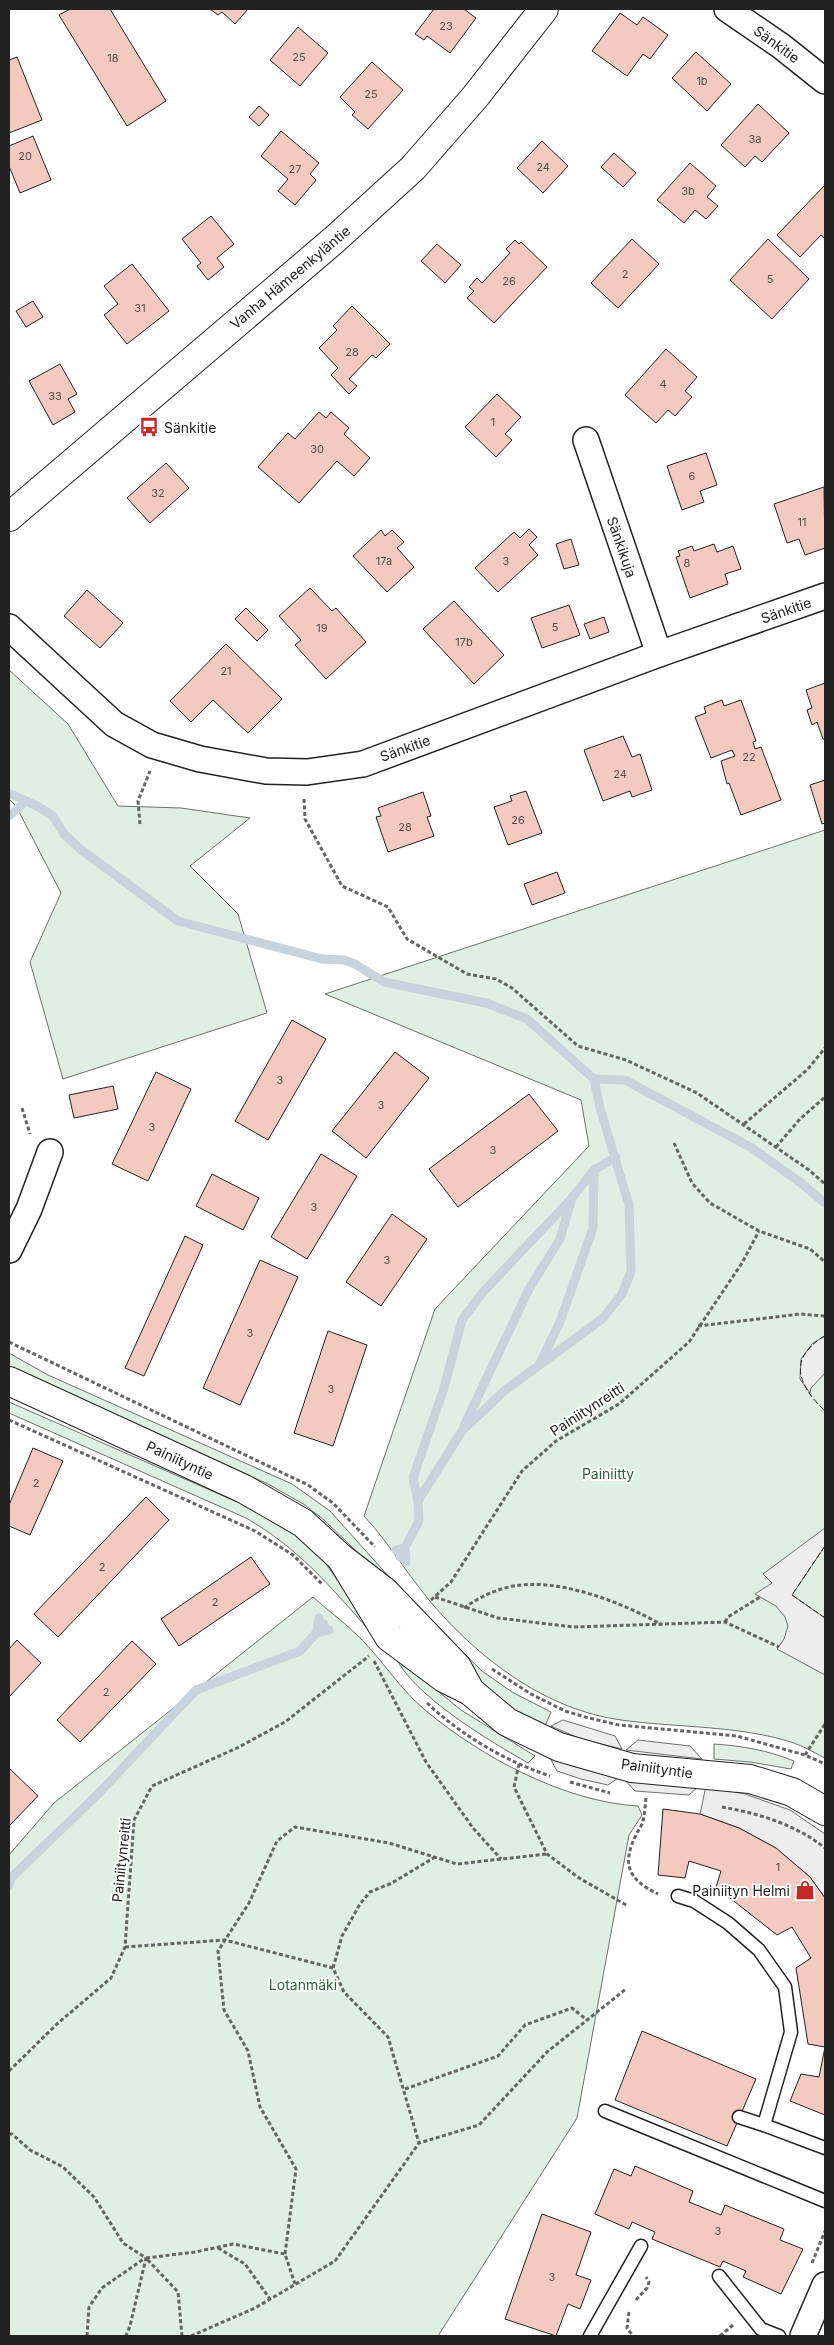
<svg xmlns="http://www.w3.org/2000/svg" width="834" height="2345" viewBox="0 0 834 2345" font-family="Inter,sans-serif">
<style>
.green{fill:#e0efe3;stroke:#6f6f6f}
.parking{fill:#ededed;stroke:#6f6f6f}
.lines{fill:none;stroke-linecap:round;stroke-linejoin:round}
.stream{stroke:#c7d3dd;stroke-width:9}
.building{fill:#f3c9c0;stroke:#222}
.service-casing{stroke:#222;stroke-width:15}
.minor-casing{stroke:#222;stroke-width:28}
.tertiary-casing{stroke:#222;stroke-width:30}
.path{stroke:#646464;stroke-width:3;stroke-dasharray:4 2.5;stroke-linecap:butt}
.service{stroke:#fff;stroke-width:12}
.minor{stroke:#fff;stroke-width:25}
.tertiary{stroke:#fff;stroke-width:28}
.fence{stroke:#222;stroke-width:1;stroke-dasharray:6 2.5;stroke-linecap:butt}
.labels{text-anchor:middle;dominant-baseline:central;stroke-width:4;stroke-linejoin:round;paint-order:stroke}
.number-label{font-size:11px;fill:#564c4a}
.street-label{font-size:14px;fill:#222;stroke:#fff}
.poi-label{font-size:14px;fill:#222;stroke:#fff;text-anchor:start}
.park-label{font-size:14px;fill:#2f5e38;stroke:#fff}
</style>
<rect width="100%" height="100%" fill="#fff"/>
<g class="green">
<polygon points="9,670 68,724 118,806 181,808 250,818 190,866 238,914 267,1013 63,1079 30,962 61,893 16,806 9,799"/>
<path d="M825 830V1758C815 1753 805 1747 794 1743 739 1725 678 1728 621 1720 547 1710 482 1661 434 1606 409 1577 390 1544 364 1516L435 1309 589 1146 581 1100 325 994Z"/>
<polygon points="9,1353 48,1375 292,1484 330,1511 408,1598 406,1599 324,1520 305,1505 270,1485 198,1452 9,1371"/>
<path d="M9 1402 251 1508 290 1530 307 1544 326 1564 371 1628 368 1629C329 1585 298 1548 246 1518L9 1413Z"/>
<path d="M313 1597C330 1612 349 1626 364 1642 385 1664 402 1691 425 1710 481 1757 565 1802 638 1806L642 1815 629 1835 577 2118 438 2336H9V1855L54 1803Z"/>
<polygon points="432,1622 482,1671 512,1692 551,1712 545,1726 500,1702 474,1680"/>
<path d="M395 1656 461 1710 535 1756 528 1763C490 1741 413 1696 395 1656Z"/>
<path d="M714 1744C742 1746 767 1750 794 1761L791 1769 750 1762 714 1759Z"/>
</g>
<g class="parking">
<polygon points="825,1336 825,1373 811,1388 810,1393 800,1379 801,1359 813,1343"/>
<polygon points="825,1528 825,1546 792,1595 825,1618 825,1675 777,1649 784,1639 788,1626 785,1617 776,1606 755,1594 772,1583 763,1574"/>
<polygon points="563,1720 615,1736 622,1749 581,1739 551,1726"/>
<polygon points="638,1740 690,1746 702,1759 626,1750"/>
<polygon points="550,1758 576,1767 618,1778 608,1785 581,1779 557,1771"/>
<polygon points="625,1780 700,1785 689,1795 635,1791"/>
<polygon points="706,1786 745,1794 790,1810 825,1834 825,1898 810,1877 776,1848 739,1828 700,1814"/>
</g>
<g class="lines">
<g class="stream">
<polyline points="9,793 39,807 53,816 64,834 80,849 178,921 322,959 344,960 355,964 384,982 486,1003 527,1019 594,1079 600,1108 629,1205 631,1272 622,1294 602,1319 504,1391 462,1431 418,1501 419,1521 400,1557"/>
<polyline points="9,816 26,801"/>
<polyline points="594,1079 625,1080 752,1148 801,1183 825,1203"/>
<polyline points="540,1363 560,1322 593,1228 594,1170"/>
<polyline points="464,1426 529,1289 560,1239 572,1198 594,1170 616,1157"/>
<polyline points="418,1501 413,1478 444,1388 462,1320 483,1292 572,1198"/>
<polyline points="396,1550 405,1548 406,1562"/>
<polyline points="319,1618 317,1633 329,1630"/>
<polyline points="9,1885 11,1878 100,1792 196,1690 300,1651 324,1624"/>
</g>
</g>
<g class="building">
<polygon points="70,9 110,9 166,101 127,126 59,15"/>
<polygon points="210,9 248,9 235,24 222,12 218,15"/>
<polygon points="434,9 464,9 476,18 450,53 427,36 424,40 415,34"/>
<polygon points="620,13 637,25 643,17 668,35 650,59 643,54 627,76 592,51"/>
<polygon points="298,27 328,53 300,86 270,60"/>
<polygon points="696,52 731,84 707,111 672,78"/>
<polygon points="17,57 42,120 9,133 9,60"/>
<polygon points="372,62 403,90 368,129 352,115 355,112 340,97"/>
<polygon points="758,104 789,133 762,162 755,156 745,167 721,145"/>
<polygon points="259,106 269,115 259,126 249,117"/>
<polygon points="281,131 319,163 310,174 316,180 295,205 278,191 288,179 261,156"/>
<polygon points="33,136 51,180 20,193 9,166 9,146"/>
<polygon points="542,141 568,166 543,193 517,168"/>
<polygon points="614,153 636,173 623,187 601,167"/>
<polygon points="690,163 716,186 707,197 718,206 706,219 695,210 684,223 657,200"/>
<polygon points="825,185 825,239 821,235 800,257 777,235"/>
<polygon points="211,216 234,244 217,258 224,267 208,280 197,266 201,263 182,239"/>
<polygon points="632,239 659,264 618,308 591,283"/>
<polygon points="768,239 809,279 772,319 730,280"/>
<polygon points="515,240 519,244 521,242 547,267 494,323 467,298 474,291 469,287 477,278 482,283 510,253 506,249"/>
<polygon points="437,244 461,265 445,283 421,261"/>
<polygon points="132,264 169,311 127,344 104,315 118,304 104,286"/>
<polygon points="33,301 43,317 26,327 16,311"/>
<polygon points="352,306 390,344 376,358 372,355 349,379 357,386 349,394 331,375 338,368 319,348 337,330 333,326"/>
<polygon points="666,349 697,377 685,391 692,397 675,416 668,410 656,423 625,395"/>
<polygon points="60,364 77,394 68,399 75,412 53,425 29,381"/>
<polygon points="497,394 521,417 505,434 512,440 496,457 465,427"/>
<polygon points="319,412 326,418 331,412 349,428 344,434 370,458 354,476 337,461 299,503 258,467 288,433 295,439"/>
<polygon points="706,453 717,485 700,491 704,502 682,510 667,466"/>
<polygon points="166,463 189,488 150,523 127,498"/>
<polygon points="824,487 825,548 805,555 799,539 787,543 774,504"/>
<polygon points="529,529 537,537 529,545 538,555 498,592 475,568 514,532 520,538"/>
<polygon points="381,530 385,536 392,530 404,542 397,548 414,567 387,592 353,556"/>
<polygon points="571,539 579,565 564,569 556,544"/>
<polygon points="714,544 717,552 733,546 741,569 725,574 728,584 690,598 676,557 680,556 678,551 692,546 694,551"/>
<polygon points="310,588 332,611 336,608 366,642 326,679 295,645 301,640 279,616"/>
<polygon points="87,590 123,623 100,648 64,616"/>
<polygon points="454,601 504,655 474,684 423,629"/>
<polygon points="569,605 580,635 542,648 531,618"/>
<polygon points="246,608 268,630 257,641 235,619"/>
<polygon points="604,617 609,632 590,639 584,624"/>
<polygon points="226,644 282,699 248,733 213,700 191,722 170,701"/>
<polygon points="825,683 825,739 823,739 817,722 812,725 807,710 812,708 806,690"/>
<polygon points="722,700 724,706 741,700 756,741 753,742 755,749 761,747 781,800 741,815 729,783 727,784 721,761 735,756 732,750 711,758 695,717 706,713 704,707"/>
<polygon points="623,736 632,757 640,754 652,790 632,797 630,791 603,801 584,750"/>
<polygon points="825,780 825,823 822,824 810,785"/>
<polygon points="526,791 542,833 508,845 494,807 512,801 510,796"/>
<polygon points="423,792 431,816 427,817 434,836 388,852 376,817 381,816 378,808"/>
<polygon points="557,872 565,893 532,905 524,884"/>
<polygon points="292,1020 326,1039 268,1140 235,1121"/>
<polygon points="395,1052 429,1078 366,1158 332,1131"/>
<polygon points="156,1072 191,1089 148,1181 112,1164"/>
<polygon points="113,1086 118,1109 74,1118 69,1095"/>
<polygon points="529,1094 558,1131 458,1207 429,1169"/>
<polygon points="321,1154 357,1176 307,1259 271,1237"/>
<polygon points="212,1174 259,1198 243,1230 196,1206"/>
<polygon points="392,1214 427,1239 381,1306 346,1282"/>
<polygon points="185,1236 203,1245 144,1376 125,1368"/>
<polygon points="260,1260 298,1277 240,1405 203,1388"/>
<polygon points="328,1331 367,1345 333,1446 294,1433"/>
<polygon points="33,1448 63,1461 30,1535 9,1526 9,1505"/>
<polygon points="146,1497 169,1520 58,1637 34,1614"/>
<polygon points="251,1557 270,1584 179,1646 161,1619"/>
<polygon points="17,1640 41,1663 9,1697 9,1649"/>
<polygon points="132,1641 156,1664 80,1742 57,1720"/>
<polygon points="9,1768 38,1796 9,1826"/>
<polygon points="663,1809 700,1814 739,1828 776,1848 810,1877 825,1898 825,2115 790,2101 801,2074 819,2077 825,2047 808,2044 796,1968 811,1958 792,1927 777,1935 716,1887 721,1871 689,1861 685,1878 658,1875"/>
<polygon points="642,2031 756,2079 727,2146 615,2100"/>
<polygon points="635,2166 693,2191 689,2202 721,2215 725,2205 784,2229 780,2240 803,2249 781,2294 743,2277 746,2271 723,2261 720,2267 652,2239 655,2232 632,2222 629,2229 595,2214 614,2169 631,2176"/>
<polygon points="542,2214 591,2232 576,2275 591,2280 580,2309 568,2304 556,2336 505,2319"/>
</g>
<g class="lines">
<defs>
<g id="service">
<polyline points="678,1896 694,1901 728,1923 759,1950 785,1987 791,2032 764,2125 825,2148"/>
<polyline points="605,2111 825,2201"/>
<polyline points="739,2117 764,2125"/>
<polyline points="719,2276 761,2329 779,2336"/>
<polyline points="590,2336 641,2246"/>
</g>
<g id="minor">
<polyline points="727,9 781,46 825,81"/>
<polyline points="586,440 659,654"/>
<polyline points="9,627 114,724 152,745 200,759 266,771 307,772 363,764 659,654 825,596"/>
<polyline points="9,1250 29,1209 50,1152"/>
<polyline points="803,2336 825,2285"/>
</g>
<g id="tertiary">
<polyline points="9,517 334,240 413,168 475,97 544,9"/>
<polyline points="9,1381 244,1489 303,1523 341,1558 384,1591 457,1667 468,1687"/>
<polyline points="341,1558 389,1637 444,1678 470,1691 507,1722 559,1747 632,1768 750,1779 792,1792 825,1811"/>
</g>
</defs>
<use href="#service" class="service-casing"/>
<use href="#minor" class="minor-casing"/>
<use href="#tertiary" class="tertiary-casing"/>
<g class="path">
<polyline points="304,799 305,819 342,886 388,907 407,939 467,974 496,979 512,988 578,1046 626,1060 697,1093 809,1170 825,1184"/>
<polyline points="140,824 138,801 150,771"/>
<polyline points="22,1108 30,1134"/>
<polyline points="744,1124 808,1069 825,1048"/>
<polyline points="674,1143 692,1183 710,1203 759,1231 810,1249 825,1262"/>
<polyline points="776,1147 800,1119 825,1097"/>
<polyline points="698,1326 800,1314 825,1316"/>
<polyline points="9,1342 308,1485 333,1503 375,1547"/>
<polyline points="9,1420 255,1531 293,1555 322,1584"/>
<polyline points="435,1597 498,1618 574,1627 725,1622 779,1647"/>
<polyline points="431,1600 451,1582 522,1471 556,1441 619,1404 689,1342 742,1263 759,1231"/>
<path d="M464 1608C478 1598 492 1591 509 1587 555 1576 622 1602 662 1625"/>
<polyline points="725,1622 728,1617 760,1597"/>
<polyline points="374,1661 426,1762 473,1828 501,1859"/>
<polyline points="492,1669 531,1694 565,1711 585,1717 619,1725 737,1736 805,1755 825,1764"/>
<path d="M427 1703C461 1735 505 1761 550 1776"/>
<polyline points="805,1755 825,1724"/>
<polyline points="519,1764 514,1787 547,1854 579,1878 628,1906"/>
<polyline points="570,1782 610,1793"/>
<path d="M646 1798C645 1805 645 1814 643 1821 642 1826 638 1830 636 1835 621 1865 629 1880 658 1894"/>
<path d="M722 1807C757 1813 797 1825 825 1848"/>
<polyline points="125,1947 225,1940 333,1968 344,1992 388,2037 419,2143"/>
<polyline points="333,1968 342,1936 360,1904 370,1892 392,1883 435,1857"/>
<polyline points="9,2071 57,2024 111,1978 125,1947 134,1820 152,1786 237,1748 285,1722 369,1656"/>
<polyline points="405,2089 498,2056 525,2025 572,2008 587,2020"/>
<polyline points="9,2134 12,2134 30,2150 63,2167 94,2197 123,2243 146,2258 130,2326 126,2336"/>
<polyline points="218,2248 245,2264 270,2299"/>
<polyline points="285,2254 296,2169 260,2107 248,2051 224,2010 218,1951 249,1903 277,1841 295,1827 389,1843 457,1864 547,1854"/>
<polyline points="812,2263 825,2231"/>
<polyline points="636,2300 647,2288 649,2282 646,2277"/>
<polyline points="629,2312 627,2328 633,2336"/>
<polyline points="87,2336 89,2307 102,2288 145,2258"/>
<polyline points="182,2336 178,2292 146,2258 195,2252 233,2244 285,2254 295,2284"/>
<polyline points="191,2336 255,2308 335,2261 419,2143 479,2125 547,2052 626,1989"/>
<polyline points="720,2336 733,2325"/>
</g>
<use href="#service" class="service"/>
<use href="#minor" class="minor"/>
<use href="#tertiary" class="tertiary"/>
<g class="fence">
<path d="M825 1336C818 1339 812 1345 807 1351 790 1372 809 1396 825 1411"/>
<polyline points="825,1546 792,1595 825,1618"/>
</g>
</g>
<defs>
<symbol id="bus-bare" viewBox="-9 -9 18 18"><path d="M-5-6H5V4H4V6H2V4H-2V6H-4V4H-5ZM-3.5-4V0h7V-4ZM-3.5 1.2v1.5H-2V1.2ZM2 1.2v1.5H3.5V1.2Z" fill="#c62828" stroke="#fff" stroke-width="2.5" paint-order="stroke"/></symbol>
<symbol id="shop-bare" viewBox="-9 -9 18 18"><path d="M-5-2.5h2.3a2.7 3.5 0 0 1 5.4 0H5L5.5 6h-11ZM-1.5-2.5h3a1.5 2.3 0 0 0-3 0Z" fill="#c62828" stroke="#fff" stroke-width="2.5" paint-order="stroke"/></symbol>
</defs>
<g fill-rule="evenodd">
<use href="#bus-bare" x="135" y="413" width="28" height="28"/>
<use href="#shop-bare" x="791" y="1876" width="28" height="28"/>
</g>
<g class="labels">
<g class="number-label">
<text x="446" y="26">23</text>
<text x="299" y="57">25</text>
<text x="113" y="58">18</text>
<text x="702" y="81">1b</text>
<text x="371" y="94">25</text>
<text x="755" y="139">3a</text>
<text x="25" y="156">20</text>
<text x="543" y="167">24</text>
<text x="295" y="169">27</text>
<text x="688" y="191">3b</text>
<text x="625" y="274">2</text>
<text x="770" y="279">5</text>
<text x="509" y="281">26</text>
<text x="140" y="308">31</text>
<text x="352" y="352">28</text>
<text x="663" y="384">4</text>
<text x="55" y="396">33</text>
<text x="493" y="422">1</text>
<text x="317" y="449">30</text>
<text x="692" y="476">6</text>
<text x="158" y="493">32</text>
<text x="802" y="522">11</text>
<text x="384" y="561">17a</text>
<text x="506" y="561">3</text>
<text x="687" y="563">8</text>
<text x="555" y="627">5</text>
<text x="322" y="628">19</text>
<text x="464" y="642">17b</text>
<text x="226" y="671">21</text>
<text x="749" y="757">22</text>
<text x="620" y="774">24</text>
<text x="518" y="820">26</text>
<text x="405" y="827">28</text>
<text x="280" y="1080">3</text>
<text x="381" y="1105">3</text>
<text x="152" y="1127">3</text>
<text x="493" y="1150">3</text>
<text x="314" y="1207">3</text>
<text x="387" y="1260">3</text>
<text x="250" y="1333">3</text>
<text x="331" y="1389">3</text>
<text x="36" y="1483">2</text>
<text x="102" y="1567">2</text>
<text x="215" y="1602">2</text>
<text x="106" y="1692">2</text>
<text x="778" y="1867">1</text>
<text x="718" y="2231">3</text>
<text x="552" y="2277">3</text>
</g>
<g class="street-label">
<text transform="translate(777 44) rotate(36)">Sänkitie</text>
<text transform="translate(290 277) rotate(-40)">Vanha Hämeenkyläntie</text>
<text transform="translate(622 547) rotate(71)">Sänkikuja</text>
<text transform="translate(786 610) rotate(-19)">Sänkitie</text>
<text transform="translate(405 748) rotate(-20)">Sänkitie</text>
<text transform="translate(587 1409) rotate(-33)">Painiitynreitti</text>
<text transform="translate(180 1460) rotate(25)">Painiityntie</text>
<text transform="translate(657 1768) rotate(8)">Painiityntie</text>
<text transform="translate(121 1860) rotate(-84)">Painiitynreitti</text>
</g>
<g class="poi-label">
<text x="164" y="427">Sänkitie</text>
<text x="790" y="1890" text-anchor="end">Painiityn Helmi</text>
</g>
<g class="park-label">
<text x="608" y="1473">Painiitty</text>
<text x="303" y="1984">Lotanmäki</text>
</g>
</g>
<rect width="834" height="2345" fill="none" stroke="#222222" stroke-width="20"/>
</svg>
